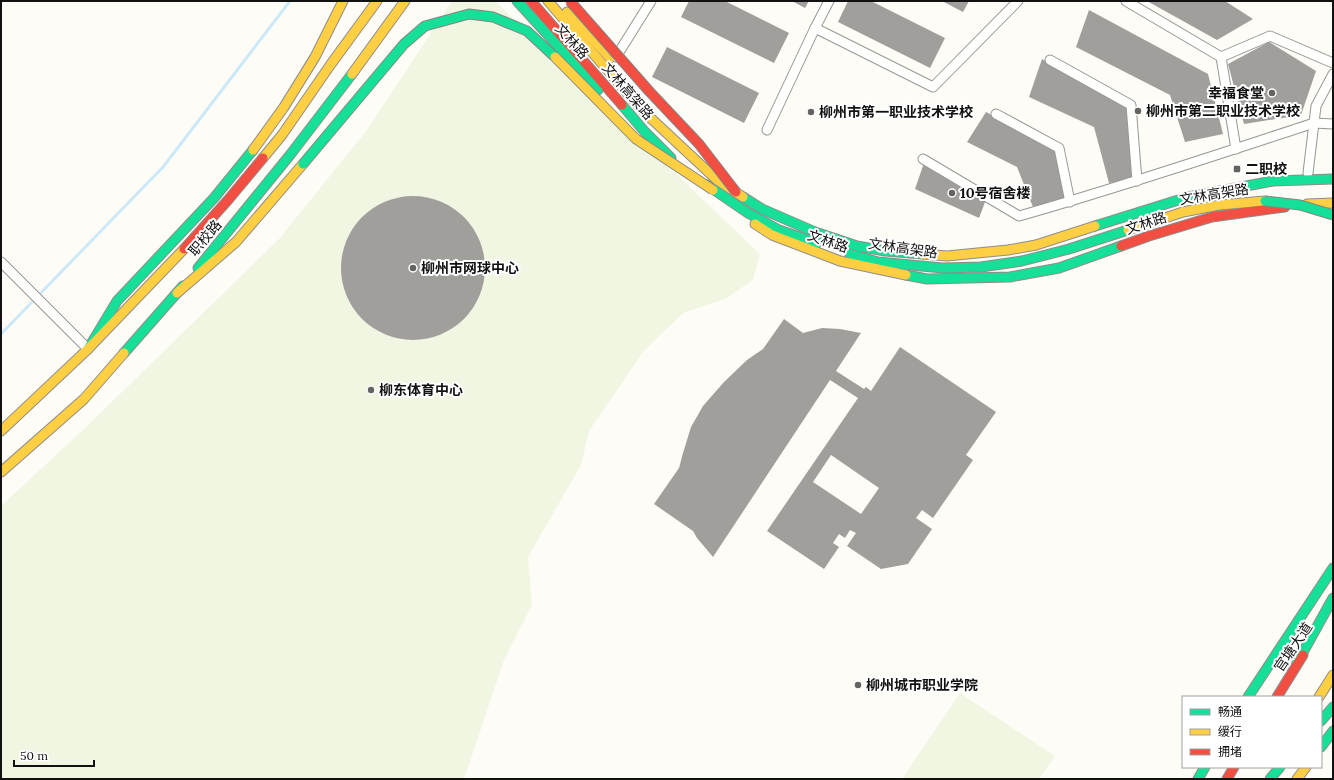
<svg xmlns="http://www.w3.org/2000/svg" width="1334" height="780" viewBox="0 0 1334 780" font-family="Lora,'Noto Sans SC',serif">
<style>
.pitch{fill:#f0f6e1}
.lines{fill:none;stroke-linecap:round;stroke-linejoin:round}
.stream{stroke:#cde8f7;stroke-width:3}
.building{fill:#a19f9c;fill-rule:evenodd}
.street-casing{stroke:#979795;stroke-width:11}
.fast-casing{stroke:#8e8d8b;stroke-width:11}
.slow-casing{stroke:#8e8d8b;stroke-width:11}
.jam-casing{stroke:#8e8d8b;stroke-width:11}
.street{stroke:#fffffe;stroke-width:9}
.fast{stroke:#16e098;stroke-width:9}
.slow{stroke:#ffcf43;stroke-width:9}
.jam{stroke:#f24e42;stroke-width:9}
.fast-bridge-casing{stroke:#858482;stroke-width:11;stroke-linecap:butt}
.slow-bridge-casing{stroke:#858482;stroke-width:11;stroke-linecap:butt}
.jam-bridge-casing{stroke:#858482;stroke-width:11;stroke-linecap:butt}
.fast-bridge{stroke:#16e098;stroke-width:9}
.slow-bridge{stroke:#ffcf43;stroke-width:9}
.jam-bridge{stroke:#f24e42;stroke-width:9}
.poi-dot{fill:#646362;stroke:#fff;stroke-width:1.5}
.labels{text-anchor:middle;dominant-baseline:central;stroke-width:4;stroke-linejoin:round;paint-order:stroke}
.street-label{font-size:14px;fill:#111;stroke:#fff}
.poi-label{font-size:14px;font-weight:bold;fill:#111;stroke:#fff;text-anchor:start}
</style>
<rect width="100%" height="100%" fill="#fdfcf7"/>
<g class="pitch">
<polygon points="452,1 495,1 760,254 753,280 725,299 683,313 643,352 589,431 581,465 528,557 532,605 504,660 464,779 1,779 1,506 85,428 279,239 367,130"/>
<polygon points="960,693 1055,756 1039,779 902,779"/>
</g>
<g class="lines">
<polyline class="stream" points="1,334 163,167 290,1"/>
</g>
<g class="building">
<polygon points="689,1 725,1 789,33 774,63 681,17"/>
<polygon points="792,1 809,1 805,8"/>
<polygon points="848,1 871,1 945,38 930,68 838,22"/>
<polygon points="942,1 969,1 963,12"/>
<polygon points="1147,1 1225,1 1253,19 1217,40"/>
<polygon points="1089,10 1208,74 1223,134 1185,142 1170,95 1076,47"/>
<polygon points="1269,42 1316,71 1301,115 1244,124 1228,64"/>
<polygon points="667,47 759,93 744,123 652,77"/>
<polygon points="1042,59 1126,106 1133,179 1109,183 1094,127 1029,97"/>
<polygon points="986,112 1055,149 1070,199 1035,212 1017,167 967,142"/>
<polygon points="924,163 987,197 979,218 915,189"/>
<circle cx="413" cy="268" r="72"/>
<path d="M784 319 803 333 822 328 840 329 861 333 836 371 864 389 866 387 871 391 900 347 996 412 966 455 973 460 933 518 922 510 916 518 932 529 908 564 881 569 847 546 856 533 850 530 845 538 839 534 833 543 839 547 824 569 767 531 858 398 830 380 713 557 697 538 693 531 654 504 679 468 683 453 691 427 703 406 724 382 747 360 763 349ZM831 455 879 488 861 514 813 482Z"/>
</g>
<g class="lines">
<defs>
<g id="street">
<polyline points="1126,1 1221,57 1236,149"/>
<polyline points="815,28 933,87 1018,1"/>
<polyline points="616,57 651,1"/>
<polyline points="1221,57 1270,36 1333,63"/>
<polyline points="1050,60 1131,105 1137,181"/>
<polyline points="996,114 1059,148 1070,202"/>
<polyline points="767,130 815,28 829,1"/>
<path d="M923 159 1019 216C1118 188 1216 155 1314 123L1333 124"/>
<polyline points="1308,173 1316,106 1333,74"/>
<polyline points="1,262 88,349"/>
</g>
<g id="fast">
<polyline points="517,1 598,90"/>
<polyline points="622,105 645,132 671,158"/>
<polyline points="707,185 748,213 779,230 817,243"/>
<polyline points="743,197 762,209 815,232 857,246 885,251 923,254"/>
<polyline points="1095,226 1188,197 1273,181 1333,179"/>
<polyline points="850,254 878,262 943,268 981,267 1022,261 1069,249 1128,230"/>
<polyline points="198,268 290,155 352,74"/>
<polyline points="906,275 927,279 1010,277 1059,268 1121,246"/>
<polyline points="88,349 117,301 214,198 253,150"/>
<polyline points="124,353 183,286"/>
<polyline points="1297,663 1333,598"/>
<polyline points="1248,697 1333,568"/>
<polyline points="1321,721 1333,707"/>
<polyline points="1321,747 1333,731"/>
<polyline points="1198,779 1205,767"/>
<polyline points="1270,779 1280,767"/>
</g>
<g id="slow">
<polyline points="548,1 641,109 717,180 743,197"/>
<polyline points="567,12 610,58"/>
<polyline points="352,74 405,1"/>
<polyline points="253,150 284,107 315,57 343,1"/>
<polyline points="263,158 282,135 331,64 377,1"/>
<polyline points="1307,204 1333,203"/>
<polyline points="755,224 772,235 840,261 906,275"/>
<polyline points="1128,230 1183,212 1219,205 1265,201"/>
<polyline points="923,254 947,256 1008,250 1036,245 1095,226"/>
<polyline points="177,293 236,242 303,164"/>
<polyline points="1,431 88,349 184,249"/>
<polyline points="1,472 84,399 124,353"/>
<polyline points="1319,697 1333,675"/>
<polyline points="1297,779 1306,767"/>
</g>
<g id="jam">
<polyline points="531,1 622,105"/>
<polyline points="1121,246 1149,236 1212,217 1285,207"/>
<polyline points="184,249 228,200 263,158"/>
<polyline points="1277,697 1303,655"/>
<polyline points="1227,779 1234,767"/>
</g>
</defs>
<use href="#street" class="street-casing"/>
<use href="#fast" class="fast-casing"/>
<use href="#slow" class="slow-casing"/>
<use href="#jam" class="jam-casing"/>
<use href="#street" class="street"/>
<use href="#fast" class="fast"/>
<use href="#slow" class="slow"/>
<use href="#jam" class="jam"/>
<defs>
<g id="fast-bridge">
<polyline points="303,164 404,44 425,26 469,14 493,17 527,31 555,57"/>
<polyline points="1265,201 1300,205 1333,215"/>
</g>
<polyline id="slow-bridge" points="555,57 636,139 713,190"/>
<polyline id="jam-bridge" points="570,1 649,91 699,144 736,192"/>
</defs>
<use href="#fast-bridge" class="fast-bridge-casing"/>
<use href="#slow-bridge" class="slow-bridge-casing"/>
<use href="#jam-bridge" class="jam-bridge-casing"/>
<use href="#fast-bridge" class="fast-bridge"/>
<use href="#slow-bridge" class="slow-bridge"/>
<use href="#jam-bridge" class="jam-bridge"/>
</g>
<g class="poi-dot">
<circle cx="1272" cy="93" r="4"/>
<circle cx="1138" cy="111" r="4"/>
<circle cx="811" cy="112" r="4"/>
<rect x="1233" y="165" width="8" height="8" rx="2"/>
<circle cx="952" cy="193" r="4"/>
<circle cx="413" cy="268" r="4"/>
<circle cx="371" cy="390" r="4"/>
<circle cx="858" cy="685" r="4"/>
</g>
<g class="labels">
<g class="street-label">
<text transform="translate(572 41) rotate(48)">文林路</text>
<text transform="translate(628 91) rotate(49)">文林高架路</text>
<text transform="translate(1214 194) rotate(-9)">文林高架路</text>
<text transform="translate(1146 223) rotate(-18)">文林路</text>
<text transform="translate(205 238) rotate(-50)">职校路</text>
<text transform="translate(828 241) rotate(19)">文林路</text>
<text transform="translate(903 248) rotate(8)">文林高架路</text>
<text transform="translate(1293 647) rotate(-56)">官塘大道</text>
</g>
<g class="poi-label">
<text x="1264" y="93" text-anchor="end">幸福食堂</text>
<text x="1146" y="111">柳州市第二职业技术学校</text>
<text x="819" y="112">柳州市第一职业技术学校</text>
<text x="1245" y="169">二职校</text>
<text x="960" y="193">10号宿舍楼</text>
<text x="421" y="268">柳州市网球中心</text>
<text x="379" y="390">柳东体育中心</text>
<text x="866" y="685">柳州城市职业学院</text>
</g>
</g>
<rect width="1334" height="780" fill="none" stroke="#111111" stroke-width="4"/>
<rect x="1182" y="696" width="140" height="72" fill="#ffffff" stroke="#a0a0a0"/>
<rect x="1190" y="709" width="20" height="6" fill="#16e098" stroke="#a0a0a0"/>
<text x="1218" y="716" font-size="12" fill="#111111">畅通</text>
<rect x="1190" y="729" width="20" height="6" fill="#ffcf43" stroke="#a0a0a0"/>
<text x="1218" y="736" font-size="12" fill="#111111">缓行</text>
<rect x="1190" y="749" width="20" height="6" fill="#f24e42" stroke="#a0a0a0"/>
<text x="1218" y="756" font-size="12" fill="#111111">拥堵</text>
<path d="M14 760v6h80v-6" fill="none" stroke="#111111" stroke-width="2"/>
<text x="20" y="760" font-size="12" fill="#111111" stroke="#ffffff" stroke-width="3" paint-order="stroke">50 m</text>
</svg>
